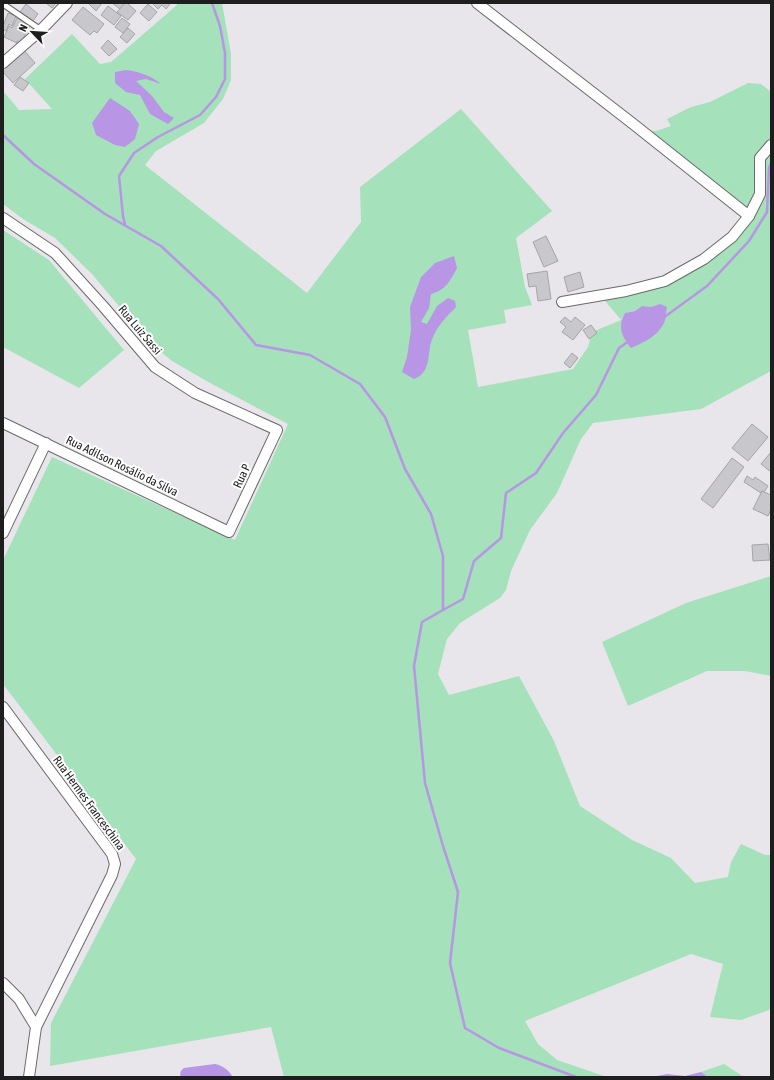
<svg xmlns="http://www.w3.org/2000/svg" width="774" height="1080" viewBox="0 0 774 1080" font-family="'Asap Condensed',sans-serif">
<style>
.green{fill:#a5e1ba;fill-rule:evenodd}
.water{fill:#b895e5}
.lines{fill:none;stroke-linecap:round;stroke-linejoin:round}
.stream{stroke:#b895e5;stroke-width:2.5}
.building{fill:#c8c7cb;stroke:#a5a4a7}
.service-casing{stroke:#6a696c;stroke-width:7}
.minor-casing{stroke:#6a696c;stroke-width:12}
.service{stroke:#fff;stroke-width:5}
.minor{stroke:#fff;stroke-width:10}
.labels{text-anchor:middle;dominant-baseline:central;stroke-width:4;stroke-linejoin:round;paint-order:stroke}
.street-label{font-size:12px;fill:#1e1e1f;stroke:#fff}
</style>
<rect width="100%" height="100%" fill="#e8e6ea"/>
<g class="green">
<path d="M177 3H222L231 54V80L223 99 204 123 156 151 145 165 307 293 361 222 360 187 461 109 552 211 516 238 525 287 532 305 504 310 506 323 468 330 478 387 573 369 588 347 592 332 621 320 601 296 665 281 704 259 748 217 649 131H656L671 126 667 119 691 107 710 102 748 83 761 84 771 92V371L701 409 593 423 581 439 557 493 530 530 511 571 506 590 500 598 460 623 447 639 438 674 449 695 519 676 554 741 580 806 632 840 671 858 695 883 728 877 731 862 741 844 765 855H771V1007L769 1010 741 1020 710 1017 723 964 691 954 525 1021 538 1044 557 1060 607 1077H284L271 1027 50 1066 51 1023 136 859 3 684V560L52 457 235 540 288 424 210 383 172 361 149 342 92 274 55 238 23 219 3 204V91L19 110 52 109 25 79 72 34 100 64 111 62 177 5ZM660 304 621 320 625 313 635 311 642 306 651 307Z"/>
<polygon points="3,230 49,260 124,350 79,388 3,347"/>
<polygon points="771,576 771,676 745,671 707,671 628,706 602,642 686,603"/>
<polygon points="724,1064 744,1077 708,1077 701,1072"/>
</g>
<g class="water">
<path d="M126 70C140 72 150 75 161 84L146 79 136 81 152 96 164 112 174 118 168 124 150 114 140 95 126 92 115 83V72Z"/>
<polygon points="110,98 130,111 139,124 135,139 125,147 115,145 96,135 92,123"/>
<path d="M454 256 457 268C450 281 446 290 431 294L429 308 421 322 427 324 437 306 448 298 455 301 456 307C447 316 438 325 433 337 426 352 433 372 414 379L402 372 407 357 411 330 410 307 421 277 435 263Z"/>
<path d="M660 304 667 307C666 312 666 319 664 323 658 336 643 343 631 348 622 337 617 327 625 313L635 311 642 306 651 307Z"/>
<path d="M215 1064C224 1066 228 1070 233 1077H181C179 1073 181 1070 184 1068Z"/>
<polygon points="701,1072 708,1077 652,1077 667,1074 685,1076"/>
</g>
<g class="lines">
<g class="stream">
<polyline points="3,135 34,164 105,214 161,246 218,299 256,345 310,355 360,384 385,417 405,469 431,514 443,556 443,610 422,622 414,666 425,783 443,846 458,892 450,963 465,1028 499,1048 576,1077"/>
<polyline points="125,225 123,216 119,176 134,153 158,137 200,115 216,97 225,79 225,53 220,26 212,3"/>
<polyline points="663,318 707,286 749,241 767,212 769,168 771,163"/>
<polyline points="443,610 463,599 474,561 501,538 506,493 536,473 563,433 596,395 619,348 629,341"/>
</g>
</g>
<g class="building">
<polygon points="46,3 56,3 52,8"/>
<polygon points="88,3 102,3 96,11"/>
<polygon points="112,3 125,3 120,9"/>
<polygon points="125,3 127,3 136,11 128,20 117,12"/>
<polygon points="152,3 169,3 170,4 166,9 162,5 158,9"/>
<polygon points="26,4 38,14 33,21 20,12"/>
<polygon points="148,4 157,12 149,21 140,13"/>
<polygon points="108,6 121,16 114,25 101,15"/>
<polygon points="83,7 104,24 97,33 94,31 90,35 72,20"/>
<polygon points="8,13 16,16 12,26 9,24 6,31 3,30 3,26"/>
<polygon points="17,18 30,25 21,43 17,41 17,43 4,37 9,26 12,28"/>
<polygon points="122,18 130,24 123,33 115,27"/>
<polygon points="128,28 135,34 127,43 120,37"/>
<polygon points="108,40 117,49 109,56 101,48"/>
<polygon points="23,49 35,63 13,83 3,72 3,68"/>
<polygon points="20,77 29,83 23,91 14,85"/>
<polygon points="546,236 558,261 544,267 533,242"/>
<polygon points="547,271 551,299 538,301 536,286 529,287 527,274"/>
<polygon points="580,272 584,287 568,292 564,277"/>
<polygon points="565,317 571,322 575,317 585,325 573,340 562,332 566,327 560,322"/>
<polygon points="591,325 597,333 589,339 583,330"/>
<polygon points="572,353 578,358 570,368 564,363"/>
<polygon points="752,424 768,437 748,461 732,448"/>
<polygon points="771,452 771,472 761,464"/>
<polygon points="732,458 744,467 713,508 701,499"/>
<polygon points="747,476 753,480 755,477 768,486 764,492 762,491 761,493 744,482"/>
<polygon points="762,491 771,495 771,509 768,516 753,509"/>
<polygon points="768,544 770,560 753,561 752,545"/>
</g>
<g class="lines">
<defs>
<polyline id="service" points="3,4 41,30"/>
<g id="minor">
<polyline points="477,3 632,123 749,216"/>
<polyline points="3,63 41,30 67,3"/>
<polyline points="3,218 55,253 103,306 155,367 195,393 277,430 229,532 3,423"/>
<polyline points="562,302 626,291 665,281 704,259 732,237 749,216 760,194 760,158 771,145"/>
<polyline points="3,533 46,443"/>
<polyline points="3,707 112,854 115,864 112,875 36,1027"/>
<polyline points="3,983 19,999 36,1027 29,1077"/>
</g>
</defs>
<use href="#service" class="service-casing"/>
<use href="#minor" class="minor-casing"/>
<use href="#service" class="service"/>
<use href="#minor" class="minor"/>
</g>
<g class="labels">
<g class="street-label">
<text transform="translate(140 330) rotate(50)">Rua Luiz Sassi</text>
<text transform="translate(122 466) rotate(26)">Rua Adilson Rosálio da Silva</text>
<text transform="translate(242 476) rotate(-65)">Rua P</text>
<text transform="translate(89 803) rotate(54)">Rua Hermes Franceschina</text>
</g>
</g>
<rect width="774" height="1080" fill="none" stroke="#1e1e1f" stroke-width="8"/>
<g transform="translate(32 32) rotate(295)" stroke="#ffffff" stroke-width="3" paint-order="stroke">
<path d="M0-3L7 15L0 10L-7 15Z" fill="#1e1e1f"/>
<text y="-6" font-size="11" font-weight="bold" text-anchor="middle" fill="#1e1e1f">N</text>
</g>
</svg>
